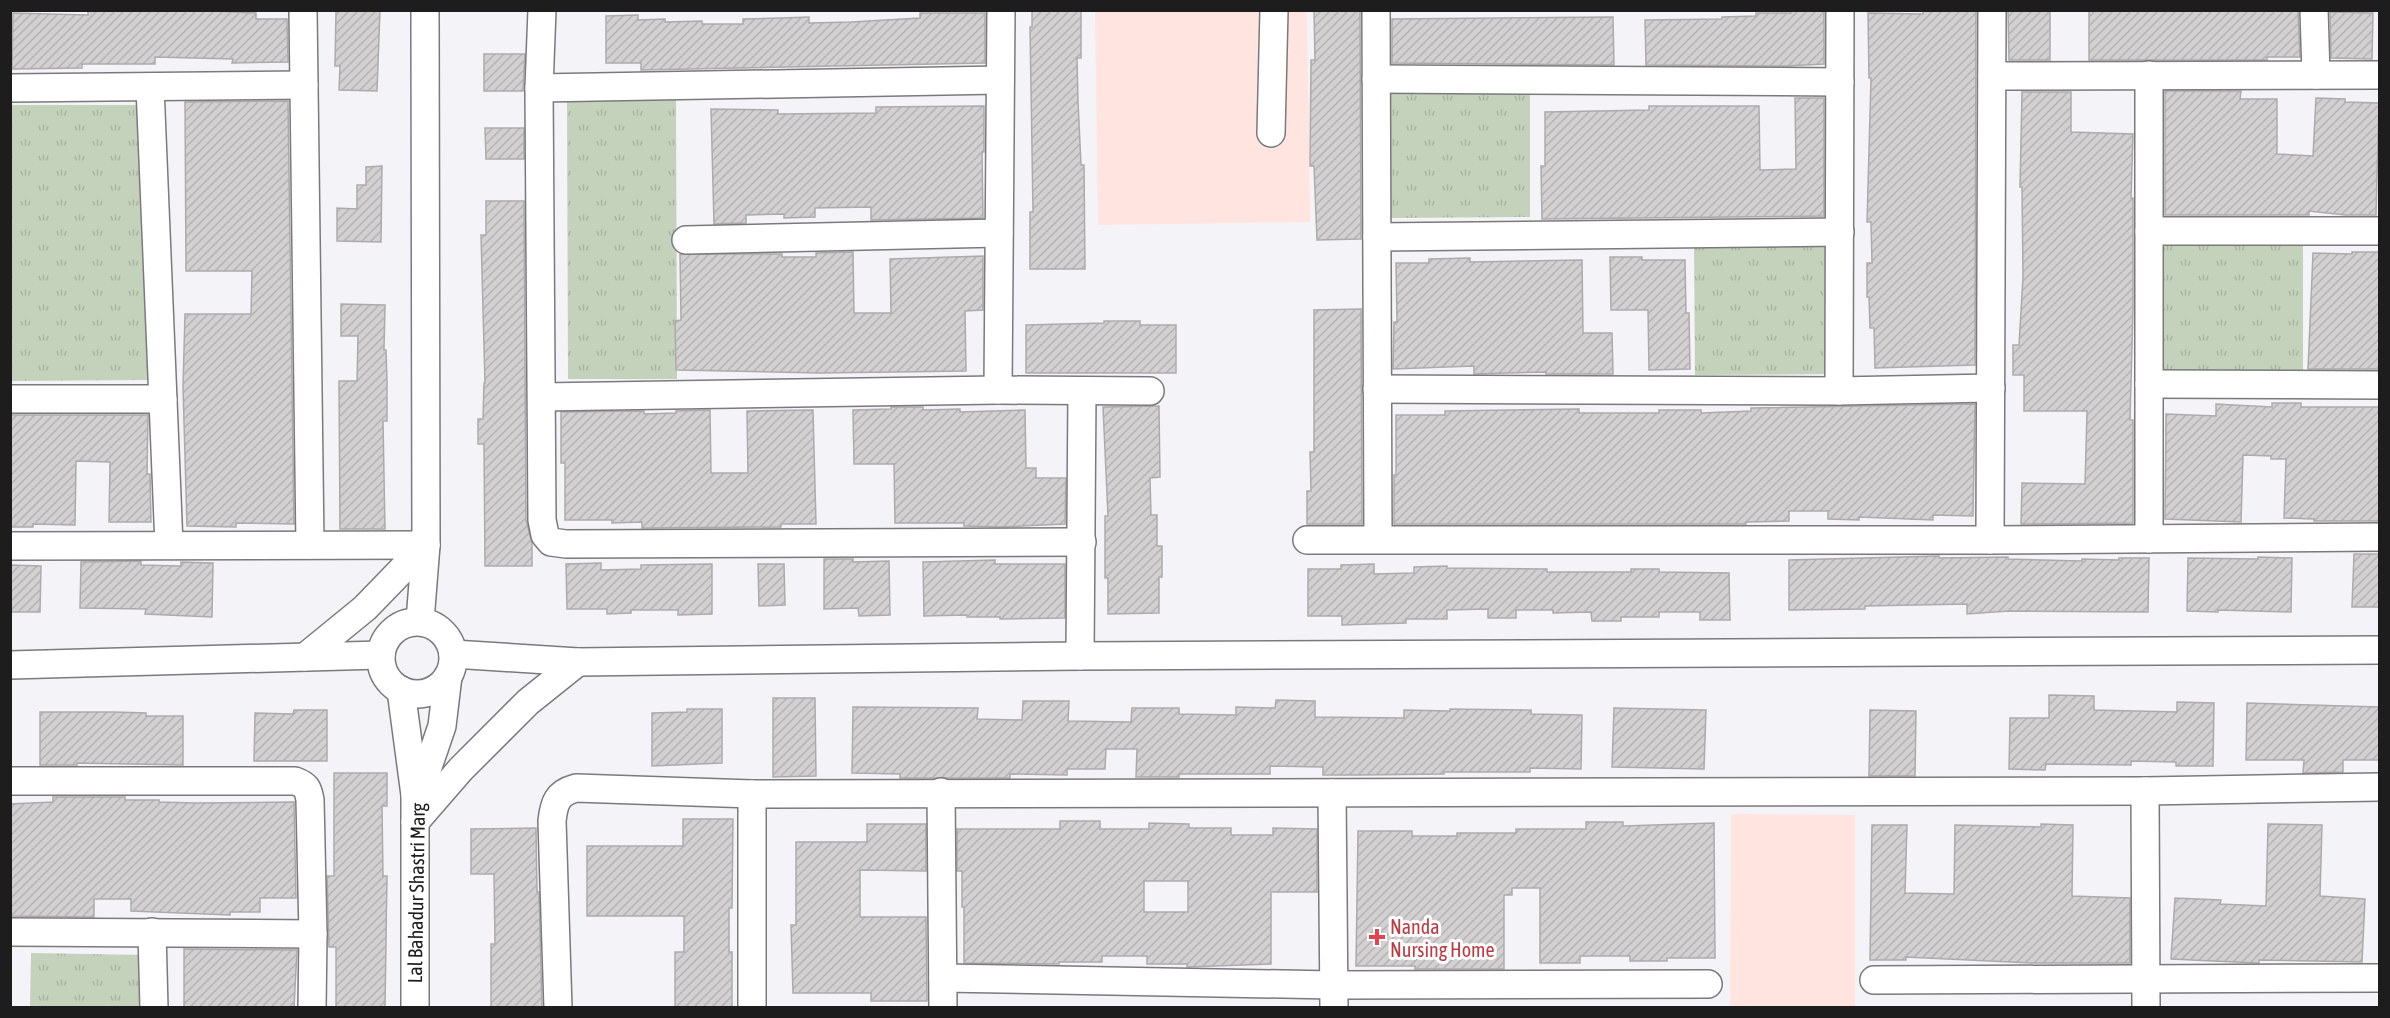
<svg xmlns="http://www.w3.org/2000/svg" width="2390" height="1018" viewBox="0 0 2390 1018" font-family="'Asap Condensed',sans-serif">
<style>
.education{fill:#ffe4df}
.park{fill:url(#park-tufts)}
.building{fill:url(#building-hatch);stroke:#aeaaac;stroke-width:1.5;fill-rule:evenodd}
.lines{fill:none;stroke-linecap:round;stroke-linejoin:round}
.minor-casing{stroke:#7a7a7d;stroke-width:30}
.minor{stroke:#fff;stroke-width:27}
.health-dot{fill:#e0444e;stroke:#fff;stroke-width:2}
.labels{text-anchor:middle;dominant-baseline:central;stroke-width:6;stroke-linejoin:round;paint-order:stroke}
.street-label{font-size:20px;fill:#1d1d1e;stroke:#fff}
.health-label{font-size:20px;fill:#be3a42;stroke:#fff;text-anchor:start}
</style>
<defs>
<pattern id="park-tufts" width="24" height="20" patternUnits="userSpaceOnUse" patternTransform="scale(1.5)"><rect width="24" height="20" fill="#c4d2bb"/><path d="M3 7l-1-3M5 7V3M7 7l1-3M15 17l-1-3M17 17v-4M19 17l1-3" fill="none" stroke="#a8b4a0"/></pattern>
<pattern id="building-hatch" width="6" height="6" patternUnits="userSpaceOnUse" patternTransform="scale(1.5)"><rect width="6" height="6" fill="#d3d0d2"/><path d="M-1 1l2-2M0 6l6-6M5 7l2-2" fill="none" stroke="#b5b2b4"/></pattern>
</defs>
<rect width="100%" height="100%" fill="#f4f4f8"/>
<g class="education">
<polygon points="1095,11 1307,11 1310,222 1098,225"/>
<polygon points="1731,814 1855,815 1855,1007 1730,1007"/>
</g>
<g class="park">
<polygon points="1530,88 1530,217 1390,218 1389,89"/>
<polygon points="676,98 677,379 568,379 567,99"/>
<polygon points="10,105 147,105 149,380 11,381"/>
<polygon points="2303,242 2303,372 2163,373 2162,243"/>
<polygon points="1835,244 1836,374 1695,375 1694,245"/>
<polygon points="31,953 143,955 143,1007 30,1008"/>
</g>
<g class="building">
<polygon points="194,10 256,13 256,19 287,19 288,62 232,63 233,59 155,57 155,64 82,64 82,68 12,69 13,13 88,15 88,11"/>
<polygon points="336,10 380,10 377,91 339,90 340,66 335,66"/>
<polygon points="1032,10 1081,10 1081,58 1077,58 1078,101 1081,165 1084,165 1085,269 1030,269 1030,212 1033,212 1030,27 1032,27"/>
<polygon points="1314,10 1360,10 1361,239 1317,240 1314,166 1310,166 1311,60 1315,60"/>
<polygon points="1791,10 1824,10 1824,64 1787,66 1646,65 1645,20 1722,19 1722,17 1756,16 1756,13 1791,13"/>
<polygon points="1923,10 1976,10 1975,365 1875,368 1874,328 1870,328 1869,297 1867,297 1867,263 1872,263 1871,222 1867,222 1871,78 1869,78 1868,13 1923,14"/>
<polygon points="2008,10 2050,10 2050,60 2009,60"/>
<polygon points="2089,10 2298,10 2300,57 2267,57 2267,60 2089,60"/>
<polygon points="2330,12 2373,13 2372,59 2331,58"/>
<polygon points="920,13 985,13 985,63 641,70 641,63 606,63 606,16 638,15 638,20 665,19 665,22 702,21 702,24 743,24 743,19 781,18 809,17 809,23 851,22 920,18"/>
<polygon points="1613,17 1614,65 1392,63 1392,19"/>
<polygon points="484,54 525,54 523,91 484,91"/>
<polygon points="2165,91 2241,91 2240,99 2277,99 2277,154 2313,156 2316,98 2345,99 2345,102 2379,103 2376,215 2345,215 2309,211 2309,215 2165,215"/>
<polygon points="2022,92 2071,92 2071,132 2133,134 2131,198 2133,198 2133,309 2130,420 2133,420 2133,523 2021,524 2022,483 2085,484 2087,411 2024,411 2024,375 2013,375 2013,345 2019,345 2023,277 2022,187 2020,187"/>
<polygon points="1795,98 1824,98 1824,216 1542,219 1541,166 1545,166 1545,112 1649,110 1649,106 1759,106 1760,170 1796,169"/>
<polygon points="288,101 294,524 236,523 236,527 187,526 183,387 185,314 251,314 252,271 186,271 185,102"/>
<polygon points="984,106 984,152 982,152 983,218 871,220 871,207 815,208 815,217 784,218 784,214 746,215 746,223 714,224 711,109 778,110 778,114 876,113 876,107"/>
<polygon points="485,128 524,128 524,159 486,159"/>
<polygon points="382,166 381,242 337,241 337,208 357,209 357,185 366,185 366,167"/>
<polygon points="486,201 524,201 526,520 532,543 532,566 485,566 484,444 478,444 478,419 483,419 484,383 485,383 481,235 486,235"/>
<polygon points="853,252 854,313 891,313 890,259 983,256 983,310 965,311 966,371 819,373 676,370 675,321 681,320 680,254 782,254 782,257 816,257 816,253"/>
<polygon points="2352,252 2379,252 2379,369 2308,369 2313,253 2352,254"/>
<polygon points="1610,257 1642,257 1642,260 1685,260 1686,313 1689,313 1690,369 1649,370 1648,310 1611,310"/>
<polygon points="1470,258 1470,262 1582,260 1583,333 1612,333 1613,374 1546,374 1546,372 1474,374 1474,366 1393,369 1394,322 1397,322 1396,263 1429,263 1429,259"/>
<polygon points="341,304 385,305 384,350 386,350 387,382 387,421 383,421 385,529 340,529 339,381 357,381 358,336 341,336"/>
<polygon points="1361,309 1362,524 1307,524 1307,491 1311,491 1310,452 1314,452 1314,310"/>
<polygon points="1104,321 1140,321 1140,325 1176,325 1176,373 1026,373 1026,325 1104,323"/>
<polygon points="2272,403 2301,403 2301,407 2379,407 2379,521 2314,521 2314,519 2284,518 2286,459 2271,459 2271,456 2243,455 2241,522 2165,519 2166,414 2216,416 2216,404 2272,407"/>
<polygon points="1975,404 1973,516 1933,515 1933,520 1859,517 1859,520 1828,519 1828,511 1789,511 1789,521 1746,522 1746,524 1394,524 1394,475 1396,475 1396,415 1445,415 1445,411 1579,409 1579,413 1659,413 1659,410 1701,410 1701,413 1751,411 1751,408"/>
<polygon points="1159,406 1160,477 1150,478 1151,515 1157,515 1157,546 1162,546 1162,577 1159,577 1159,613 1108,614 1108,578 1105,578 1105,516 1108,516 1103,407"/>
<polygon points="891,407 923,407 923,410 960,409 960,412 1025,410 1026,468 1036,468 1036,478 1066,478 1065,524 1001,527 964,526 964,523 895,523 894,464 854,464 853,410 891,409"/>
<polygon points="710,410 711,473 748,473 747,411 813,410 816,524 781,524 781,527 642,528 642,522 612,523 612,520 565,520 565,463 561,463 561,412 644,411 644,414 676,413 676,411"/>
<polygon points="10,415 148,415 147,474 150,474 151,522 109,522 110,462 76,461 75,525 33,524 33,527 10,527"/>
<polygon points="2354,554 2379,554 2379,607 2352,607"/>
<polygon points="1939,556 1939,558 2008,557 2008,559 2082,561 2082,559 2119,560 2119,558 2149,558 2148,612 2009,611 1967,614 1967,604 1865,606 1865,609 1789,610 1789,560"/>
<polygon points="2258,557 2292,558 2291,612 2218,610 2218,612 2187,611 2188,558 2258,559"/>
<polygon points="824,559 853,559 853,562 889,561 890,615 859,616 858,608 824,609"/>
<polygon points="995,560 995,564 1065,564 1065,618 1000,619 1000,617 967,617 967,615 924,616 923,562"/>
<polygon points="141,561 141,565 181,566 181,562 213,563 212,617 145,614 146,609 80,608 81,562"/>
<polygon points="601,563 601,570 641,569 641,565 712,564 712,614 678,615 678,610 631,610 631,613 607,614 607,609 567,609 566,564"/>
<polygon points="758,564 784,564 785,605 759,606"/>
<polygon points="1374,564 1374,574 1414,573 1414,567 1447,566 1447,568 1547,569 1547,572 1631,572 1631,569 1659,569 1659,572 1729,573 1730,620 1700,620 1700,612 1659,612 1659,617 1621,617 1621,621 1592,621 1591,612 1553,613 1553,610 1516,610 1516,618 1488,618 1488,609 1447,610 1447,619 1406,619 1406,623 1342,625 1342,616 1308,616 1308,569 1341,569 1341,565"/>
<polygon points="10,565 41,566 40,612 10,612"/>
<polygon points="2049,695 2094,696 2094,710 2177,712 2177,702 2214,703 2213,766 2176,766 2176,762 2131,761 2131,765 2046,764 2045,770 2009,769 2010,718 2049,718"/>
<polygon points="773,698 815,698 816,776 773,777"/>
<polygon points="1276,700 1315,701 1315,717 1404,718 1404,710 1450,711 1450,709 1531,710 1531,714 1582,715 1581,769 1530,768 1530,772 1444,772 1444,774 1358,775 1323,775 1323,767 1270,766 1270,774 1179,774 1179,777 1136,777 1137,749 1106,749 1105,769 1067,769 1067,775 1010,774 1010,778 900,778 900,774 852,773 853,707 978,708 977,719 1022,720 1023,701 1069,701 1068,721 1131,722 1132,708 1179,708 1179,714 1236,715 1236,707 1275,708"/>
<polygon points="2247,703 2379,707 2379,760 2343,760 2343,772 2303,773 2304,760 2246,760"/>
<polygon points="1614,708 1706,710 1704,769 1612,767"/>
<polygon points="687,709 722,709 722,763 652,766 652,713 687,712"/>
<polygon points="294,710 327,710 327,761 254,761 255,713 293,714"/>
<polygon points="1870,710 1916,711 1915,776 1869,776"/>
<polygon points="40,712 114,712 146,713 146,716 183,716 183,765 77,763 77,765 40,765"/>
<polygon points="334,773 387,773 387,806 382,806 383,876 387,876 385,1008 336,1008 336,947 329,947 327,876 334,876"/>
<polygon points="53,797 125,797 125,800 159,800 159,802 195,803 294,802 296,898 260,898 260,912 230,912 230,915 131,911 131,899 94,899 94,917 10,916 10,804 53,802"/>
<polygon points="683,819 733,819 732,908 729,908 729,952 732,952 732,1008 675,1008 675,952 684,952 684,916 587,916 587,846 683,846"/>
<path d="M1060 821H1100V829H1149V823L1189 824V828H1231V835H1273V828L1317 829V892H1271V964L1187 967V964H1147V956H1102V962H1059V964L964 963V907H962V871H957V829H1060ZM1144 881H1188V912H1144Z"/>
<polygon points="1586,822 1623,822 1623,826 1714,823 1715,958 1667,958 1667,961 1630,961 1630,956 1580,956 1580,963 1540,963 1540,888 1512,888 1512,895 1504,895 1504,969 1415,969 1415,966 1356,966 1358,831 1412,831 1412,836 1457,836 1457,833 1516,833 1516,829 1586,829"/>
<polygon points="867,824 926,824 926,871 860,870 860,917 926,917 927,1001 871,1001 871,993 793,993 791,925 796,925 796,842 867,842"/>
<polygon points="2041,824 2073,825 2072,896 2130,898 2130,963 2031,963 1906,957 1906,960 1870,960 1872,825 1907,825 1905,893 1954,894 1955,825 2041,827"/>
<polygon points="2268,824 2322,825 2320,896 2365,899 2362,962 2259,960 2259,963 2256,963 2171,959 2175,898 2221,900 2220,904 2266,906"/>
<polygon points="536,828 537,892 539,892 542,1008 491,1008 491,944 495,944 494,874 471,874 471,829"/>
<polygon points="184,949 297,950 294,1008 184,1008"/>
</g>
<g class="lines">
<defs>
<g id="minor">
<polyline points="303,10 310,545"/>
<polyline points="542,10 539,88 542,520 545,535 551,542 566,544 1082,542"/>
<polyline points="1376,10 1378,539"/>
<polyline points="2314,10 2316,75"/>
<polyline points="2149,75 2149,539"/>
<polyline points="1992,76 2380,75"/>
<polyline points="1376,79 1840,82"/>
<polyline points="150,87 169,545"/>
<polyline points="10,88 304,85"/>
<polyline points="539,88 1000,80"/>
<polyline points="1271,133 1274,10"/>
<polyline points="2149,231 2380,231"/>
<polyline points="1377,237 1840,232"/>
<polyline points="686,240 999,233"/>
<polyline points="2149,384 2380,385"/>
<polyline points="1377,389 1839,391 1991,388"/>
<polyline points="998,390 1001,10"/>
<polyline points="1839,391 1840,10"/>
<polyline points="542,397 998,390 1150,391"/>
<polyline points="10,399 163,399"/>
<polyline points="1307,540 1990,540 2380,537"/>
<polyline points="1990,540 1992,10"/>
<polyline points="10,546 426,545"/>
<polyline points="420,621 426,545 425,10"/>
<circle cx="417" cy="658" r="36"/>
<polyline points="453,654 578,662 1080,656 2380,650"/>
<polyline points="1080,656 1082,391"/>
<polyline points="305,657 365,608 426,545"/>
<polyline points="10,665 381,655"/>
<polyline points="401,690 415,795"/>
<path d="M10 781H295C306 785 308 788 310 800L313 934 312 1008"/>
<polyline points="2145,791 2146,1008"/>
<polyline points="941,792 943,1008"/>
<polyline points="1332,793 1334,1008"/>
<polyline points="752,794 752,1008"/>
<polyline points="415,822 461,769 528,702 578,662"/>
<polyline points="10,932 313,934"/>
<polyline points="152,932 154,1008"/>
<polyline points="943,978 1333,985 1708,984"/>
<polyline points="1874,980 2380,978"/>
<polyline points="415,1008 415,796 428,767 442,726 448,676"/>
<path d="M558 1008 552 821C554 803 557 793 576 788L752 794 2145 791 2380 787"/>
</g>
</defs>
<use href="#minor" class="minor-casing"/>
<use href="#minor" class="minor"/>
</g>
<path class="health-dot" d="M1374 928h6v6h6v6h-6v6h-6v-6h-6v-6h6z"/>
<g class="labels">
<g class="street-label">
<text transform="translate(416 893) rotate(-89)">Lal Bahadur Shastri Marg</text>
</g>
<g class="health-label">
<text x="1390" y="926">Nanda<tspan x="1390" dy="23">Nursing Home</tspan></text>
</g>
</g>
<rect width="2390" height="1018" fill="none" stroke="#1d1d1e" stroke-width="24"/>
</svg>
